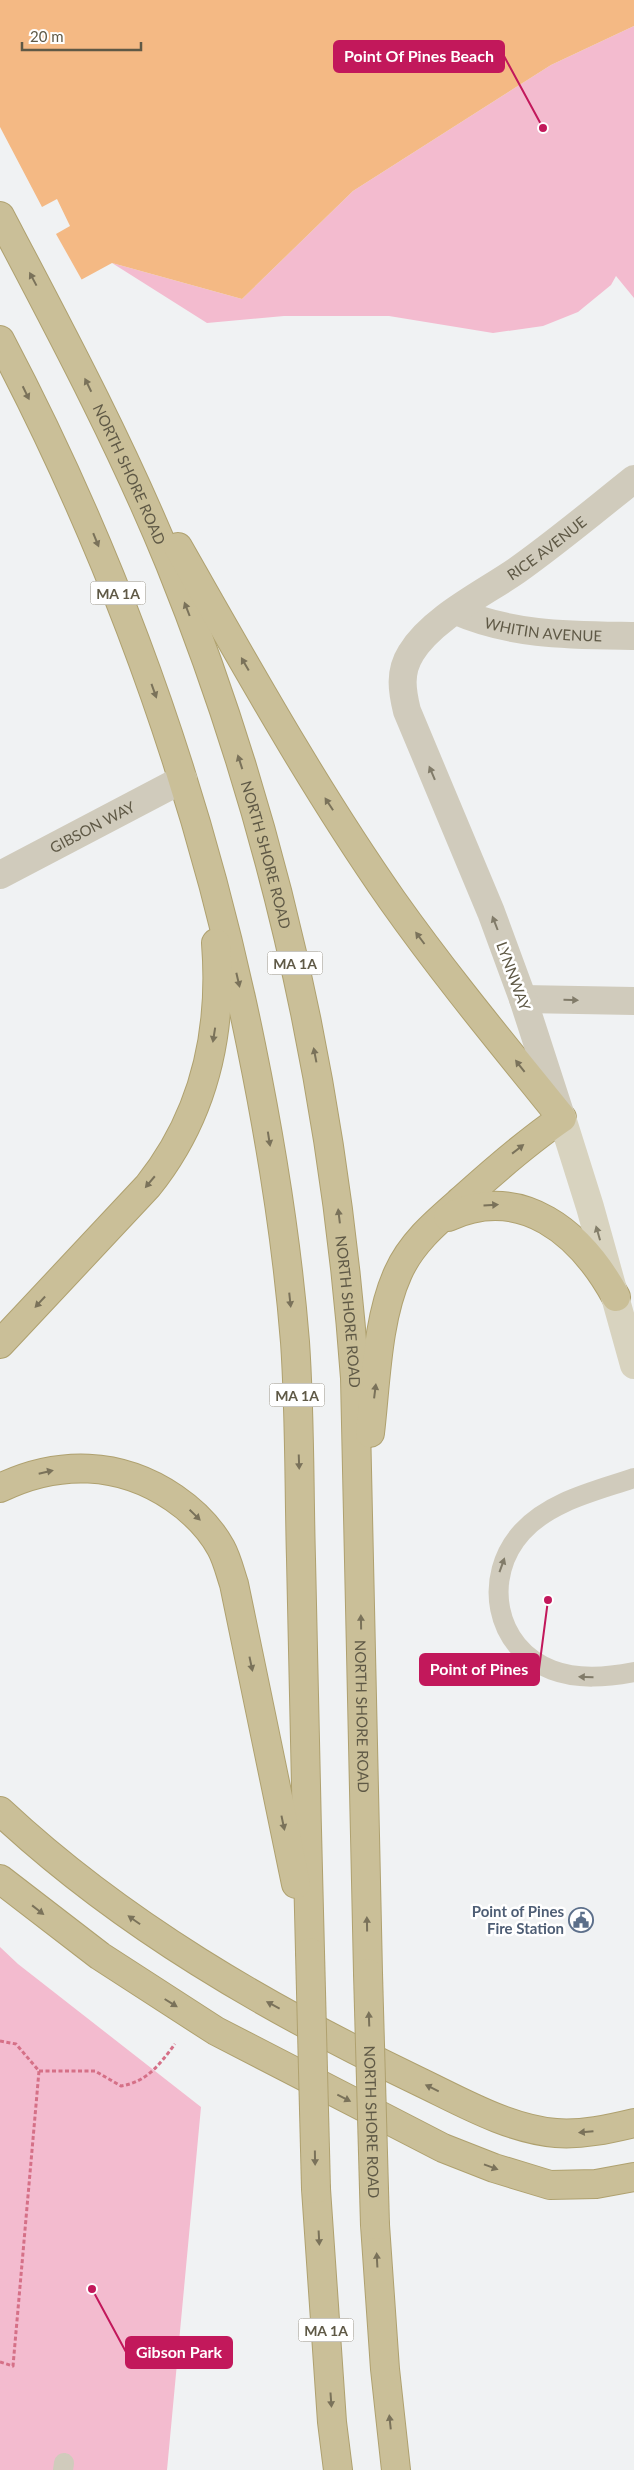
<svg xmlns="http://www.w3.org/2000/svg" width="634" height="2470" viewBox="0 0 634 2470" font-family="Lato,sans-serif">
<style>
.green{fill:#f3bbcf}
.water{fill:#f4b984}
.pier{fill:#f0f2f3}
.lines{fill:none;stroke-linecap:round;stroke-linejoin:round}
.trunk-casing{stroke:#afa16f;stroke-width:30}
.path{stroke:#d57087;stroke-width:3;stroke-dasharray:4 2.5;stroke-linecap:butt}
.service{stroke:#d0cbbc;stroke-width:20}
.minor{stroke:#d0cbbc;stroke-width:28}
.secondary{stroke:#d8d3bf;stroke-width:28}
.trunk{stroke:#cabf98;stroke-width:28}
.trunk-bridge-casing{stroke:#afa16f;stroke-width:30;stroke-linecap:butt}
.trunk-bridge{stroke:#cabf98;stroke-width:28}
.oneway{fill:#7a725a}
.oneway2{fill:#817b69}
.oneway3{fill:#837e6a}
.labels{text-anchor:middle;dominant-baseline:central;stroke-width:5;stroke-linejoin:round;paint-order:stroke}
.shield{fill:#fff;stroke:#8f8b7e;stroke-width:1}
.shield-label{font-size:14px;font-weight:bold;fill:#5f5946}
.street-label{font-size:15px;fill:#5f5946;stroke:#fff}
.service-label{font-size:15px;font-weight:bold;fill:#4e5e75;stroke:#fff;text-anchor:end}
.leader{fill:none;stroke:#c2185b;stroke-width:2}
.callout-dot{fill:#c2185b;stroke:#fff;stroke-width:2}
.callout{fill:#c2185b;stroke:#c2185b;stroke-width:2}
.callout-label{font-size:16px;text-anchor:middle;font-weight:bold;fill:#fff}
</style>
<rect width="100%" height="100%" fill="#f0f2f3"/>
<g class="green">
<polygon points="634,26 634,298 616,276 611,285 578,312 543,326 493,333 389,316 284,316 207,323 112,263 242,299 353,191 551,65"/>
<polygon points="0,1947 18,1964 201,2107 167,2470 0,2470"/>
</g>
<polygon class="water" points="0,0 634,0 634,26 551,65 353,191 242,299 112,263 0,324"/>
<polygon class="pier" points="0,127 42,207 57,199 70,226 56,234 83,282 0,327"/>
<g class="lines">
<defs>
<g id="trunk">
<path id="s4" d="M0 216C60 330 121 444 170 564 275 824 335 1099 355 1378L368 1973"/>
<path d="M0 340C117 562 201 799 251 1045 271 1143 287 1242 295 1342 300 1414 299 1487 301 1559 303 1690 307 1821 310 1952"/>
<path d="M178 547C246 666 313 787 392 900 445 975 504 1046 562 1118 527 1142 496 1169 465 1197 440 1219 412 1241 398 1273 377 1319 376 1382 370 1433"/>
<path d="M448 1217C522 1183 581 1233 616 1297"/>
<path d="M0 1344 148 1186C204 1116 223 1032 216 943"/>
<path d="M0 1488C58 1460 120 1461 174 1498 193 1511 210 1528 221 1548 227 1559 230 1572 234 1584L296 1884"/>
<path d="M0 1811C122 1925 268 2009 418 2081 460 2101 508 2129 556 2133 582 2135 609 2129 634 2123"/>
<polyline points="0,1879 100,1956 216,2031 443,2148 494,2168 550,2185 596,2184 634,2177"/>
<polyline points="316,2189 332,2422 338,2470"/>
<polyline points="375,2225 385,2369 396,2470"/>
</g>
</defs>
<use href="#trunk" class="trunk-casing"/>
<g class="path">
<polyline points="0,2041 16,2044 39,2071 13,2366 0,2362"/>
<path d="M39 2071H95L121 2086C147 2082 160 2064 175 2044"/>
</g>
<g class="service">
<path d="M634 1478C596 1491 550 1501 522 1532 482 1576 494 1648 552 1670 578 1680 607 1677 634 1672"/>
<polyline points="63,2470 64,2463"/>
</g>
<g class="minor">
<path id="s1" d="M456 611C513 636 573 635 634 636"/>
<path id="s2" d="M0 875 183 779"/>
<polyline points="523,999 634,1001"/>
<path id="s3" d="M561 1116 523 999 491 912 407 711C402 691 399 672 411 653 431 619 484 593 516 571 557 542 595 510 634 479"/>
</g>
<polyline class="secondary" points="562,1118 590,1207 634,1365"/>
<use href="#trunk" class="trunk"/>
<defs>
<g id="trunk-bridge">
<polyline points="310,1952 316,2189"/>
<path id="s5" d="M368 1973 375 2225"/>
</g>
</defs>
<use href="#trunk-bridge" class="trunk-bridge-casing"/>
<use href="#trunk-bridge" class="trunk-bridge"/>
</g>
<defs><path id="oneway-solid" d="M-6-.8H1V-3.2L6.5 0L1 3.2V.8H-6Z" transform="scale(1.25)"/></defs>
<g class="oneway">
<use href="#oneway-solid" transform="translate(33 279) rotate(-118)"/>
<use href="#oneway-solid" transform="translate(88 385) rotate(-116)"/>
<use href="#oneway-solid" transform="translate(26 393) rotate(64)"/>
<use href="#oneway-solid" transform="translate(96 540) rotate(68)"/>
<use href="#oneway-solid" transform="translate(187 609) rotate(-111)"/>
<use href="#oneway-solid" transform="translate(245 664) rotate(-120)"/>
<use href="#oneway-solid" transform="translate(154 691) rotate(70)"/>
<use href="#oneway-solid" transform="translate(240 762) rotate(-108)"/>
<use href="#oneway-solid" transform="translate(329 804) rotate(-123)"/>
<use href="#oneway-solid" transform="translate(420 938) rotate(-127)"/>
<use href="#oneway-solid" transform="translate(238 980) rotate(77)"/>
<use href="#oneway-solid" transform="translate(214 1035) rotate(99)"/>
<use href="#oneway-solid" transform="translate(315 1055) rotate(-101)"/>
<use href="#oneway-solid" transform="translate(520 1066) rotate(-128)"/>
<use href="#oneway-solid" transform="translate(269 1139) rotate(81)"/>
<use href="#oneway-solid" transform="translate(518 1149) rotate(-38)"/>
<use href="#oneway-solid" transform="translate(150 1182) rotate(130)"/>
<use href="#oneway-solid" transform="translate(491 1205) rotate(-4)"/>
<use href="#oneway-solid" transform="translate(339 1216) rotate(-97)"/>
<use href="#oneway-solid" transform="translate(290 1300) rotate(84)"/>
<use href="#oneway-solid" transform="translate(40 1302) rotate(133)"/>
<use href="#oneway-solid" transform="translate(375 1391) rotate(-83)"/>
<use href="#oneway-solid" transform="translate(299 1462) rotate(88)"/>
<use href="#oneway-solid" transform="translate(46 1472) rotate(-13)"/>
<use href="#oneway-solid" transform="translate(195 1515) rotate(44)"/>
<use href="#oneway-solid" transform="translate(361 1622) rotate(-91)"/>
<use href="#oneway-solid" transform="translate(251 1664) rotate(78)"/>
<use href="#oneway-solid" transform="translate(283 1823) rotate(78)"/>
<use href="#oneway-solid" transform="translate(38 1910) rotate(38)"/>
<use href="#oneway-solid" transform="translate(134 1920) rotate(-145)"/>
<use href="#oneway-solid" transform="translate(367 1924) rotate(-91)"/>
<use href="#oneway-solid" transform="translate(171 2003) rotate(32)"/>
<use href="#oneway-solid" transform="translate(273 2005) rotate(-152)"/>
<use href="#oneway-solid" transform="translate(369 2019) rotate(-92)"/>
<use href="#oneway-solid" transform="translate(432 2088) rotate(-154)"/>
<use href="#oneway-solid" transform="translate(344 2098) rotate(27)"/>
<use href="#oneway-solid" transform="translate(586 2132) rotate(175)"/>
<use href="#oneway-solid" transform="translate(315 2158) rotate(89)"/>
<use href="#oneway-solid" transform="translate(491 2167) rotate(20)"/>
<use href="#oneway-solid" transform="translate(319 2238) rotate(87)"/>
<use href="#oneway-solid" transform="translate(377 2260) rotate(-93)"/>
<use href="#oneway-solid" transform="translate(331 2400) rotate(86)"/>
<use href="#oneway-solid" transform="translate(390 2422) rotate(-96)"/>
</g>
<g class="oneway2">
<use href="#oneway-solid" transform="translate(432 773) rotate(-113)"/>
<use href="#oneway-solid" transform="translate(495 923) rotate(-111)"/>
<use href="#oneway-solid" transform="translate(571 1000) rotate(1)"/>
<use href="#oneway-solid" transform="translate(502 1565) rotate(-70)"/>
<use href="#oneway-solid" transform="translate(586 1677) rotate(-178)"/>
</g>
<use class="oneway3" href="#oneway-solid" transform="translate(598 1233) rotate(-106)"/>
<defs>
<symbol id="civic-ring" viewBox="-11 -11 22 22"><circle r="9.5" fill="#fff" stroke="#5c6f8a" stroke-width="1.5"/><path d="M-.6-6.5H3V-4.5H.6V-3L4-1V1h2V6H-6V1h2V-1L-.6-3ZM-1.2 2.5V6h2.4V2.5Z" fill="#5c6f8a"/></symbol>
</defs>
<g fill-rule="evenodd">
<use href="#civic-ring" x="567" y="1906" width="28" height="28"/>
</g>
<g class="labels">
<g class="shield">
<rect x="90.5" y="581.5" width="55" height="23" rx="4"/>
<rect x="267.5" y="951.5" width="55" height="23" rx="4"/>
<rect x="269.5" y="1383.5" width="55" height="23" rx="4"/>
<rect x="298.5" y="2318.5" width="55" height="23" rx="4"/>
</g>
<g class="shield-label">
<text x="118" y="593">MA 1A</text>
<text x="295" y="963">MA 1A</text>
<text x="297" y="1395">MA 1A</text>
<text x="326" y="2330">MA 1A</text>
</g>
<g class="street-label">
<text stroke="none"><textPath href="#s4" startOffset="289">NORTH SHORE ROAD</textPath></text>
<text stroke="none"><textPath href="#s3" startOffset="666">RICE AVENUE</textPath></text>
<text stroke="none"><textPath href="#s1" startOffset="90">WHITIN AVENUE</textPath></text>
<text stroke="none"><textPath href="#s2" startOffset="104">GIBSON WAY</textPath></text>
<text stroke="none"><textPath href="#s4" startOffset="694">NORTH SHORE ROAD</textPath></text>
<text transform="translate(514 976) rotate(70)">LYNNWAY</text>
<text stroke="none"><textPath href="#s4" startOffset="1159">NORTH SHORE ROAD</textPath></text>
<text stroke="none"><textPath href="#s4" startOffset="1564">NORTH SHORE ROAD</textPath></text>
<text stroke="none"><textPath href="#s5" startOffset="149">NORTH SHORE ROAD</textPath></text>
</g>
<g class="service-label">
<text x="564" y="1911">Point of Pines<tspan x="564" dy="17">Fire Station</tspan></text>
</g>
</g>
<path class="leader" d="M543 128L504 56M548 1600L539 1669M92 2289L126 2352"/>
<g class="callout-dot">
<circle cx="543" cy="128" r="5"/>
<circle cx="548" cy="1600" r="5"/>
<circle cx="92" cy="2289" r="5"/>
</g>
<g class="callout">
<rect x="334" y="41" width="170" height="31" rx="5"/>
<rect x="420" y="1654" width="119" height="31" rx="5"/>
<rect x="126" y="2337" width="106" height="31" rx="5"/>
</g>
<g class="callout-label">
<text x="419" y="62">Point Of Pines Beach</text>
<text x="479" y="1675">Point of Pines</text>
<text x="179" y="2358">Gibson Park</text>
</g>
<path d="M22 42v8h119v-8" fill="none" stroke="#5f5946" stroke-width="2.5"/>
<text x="30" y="42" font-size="15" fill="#5f5946" stroke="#ffffff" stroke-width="4" paint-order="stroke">20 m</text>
</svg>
